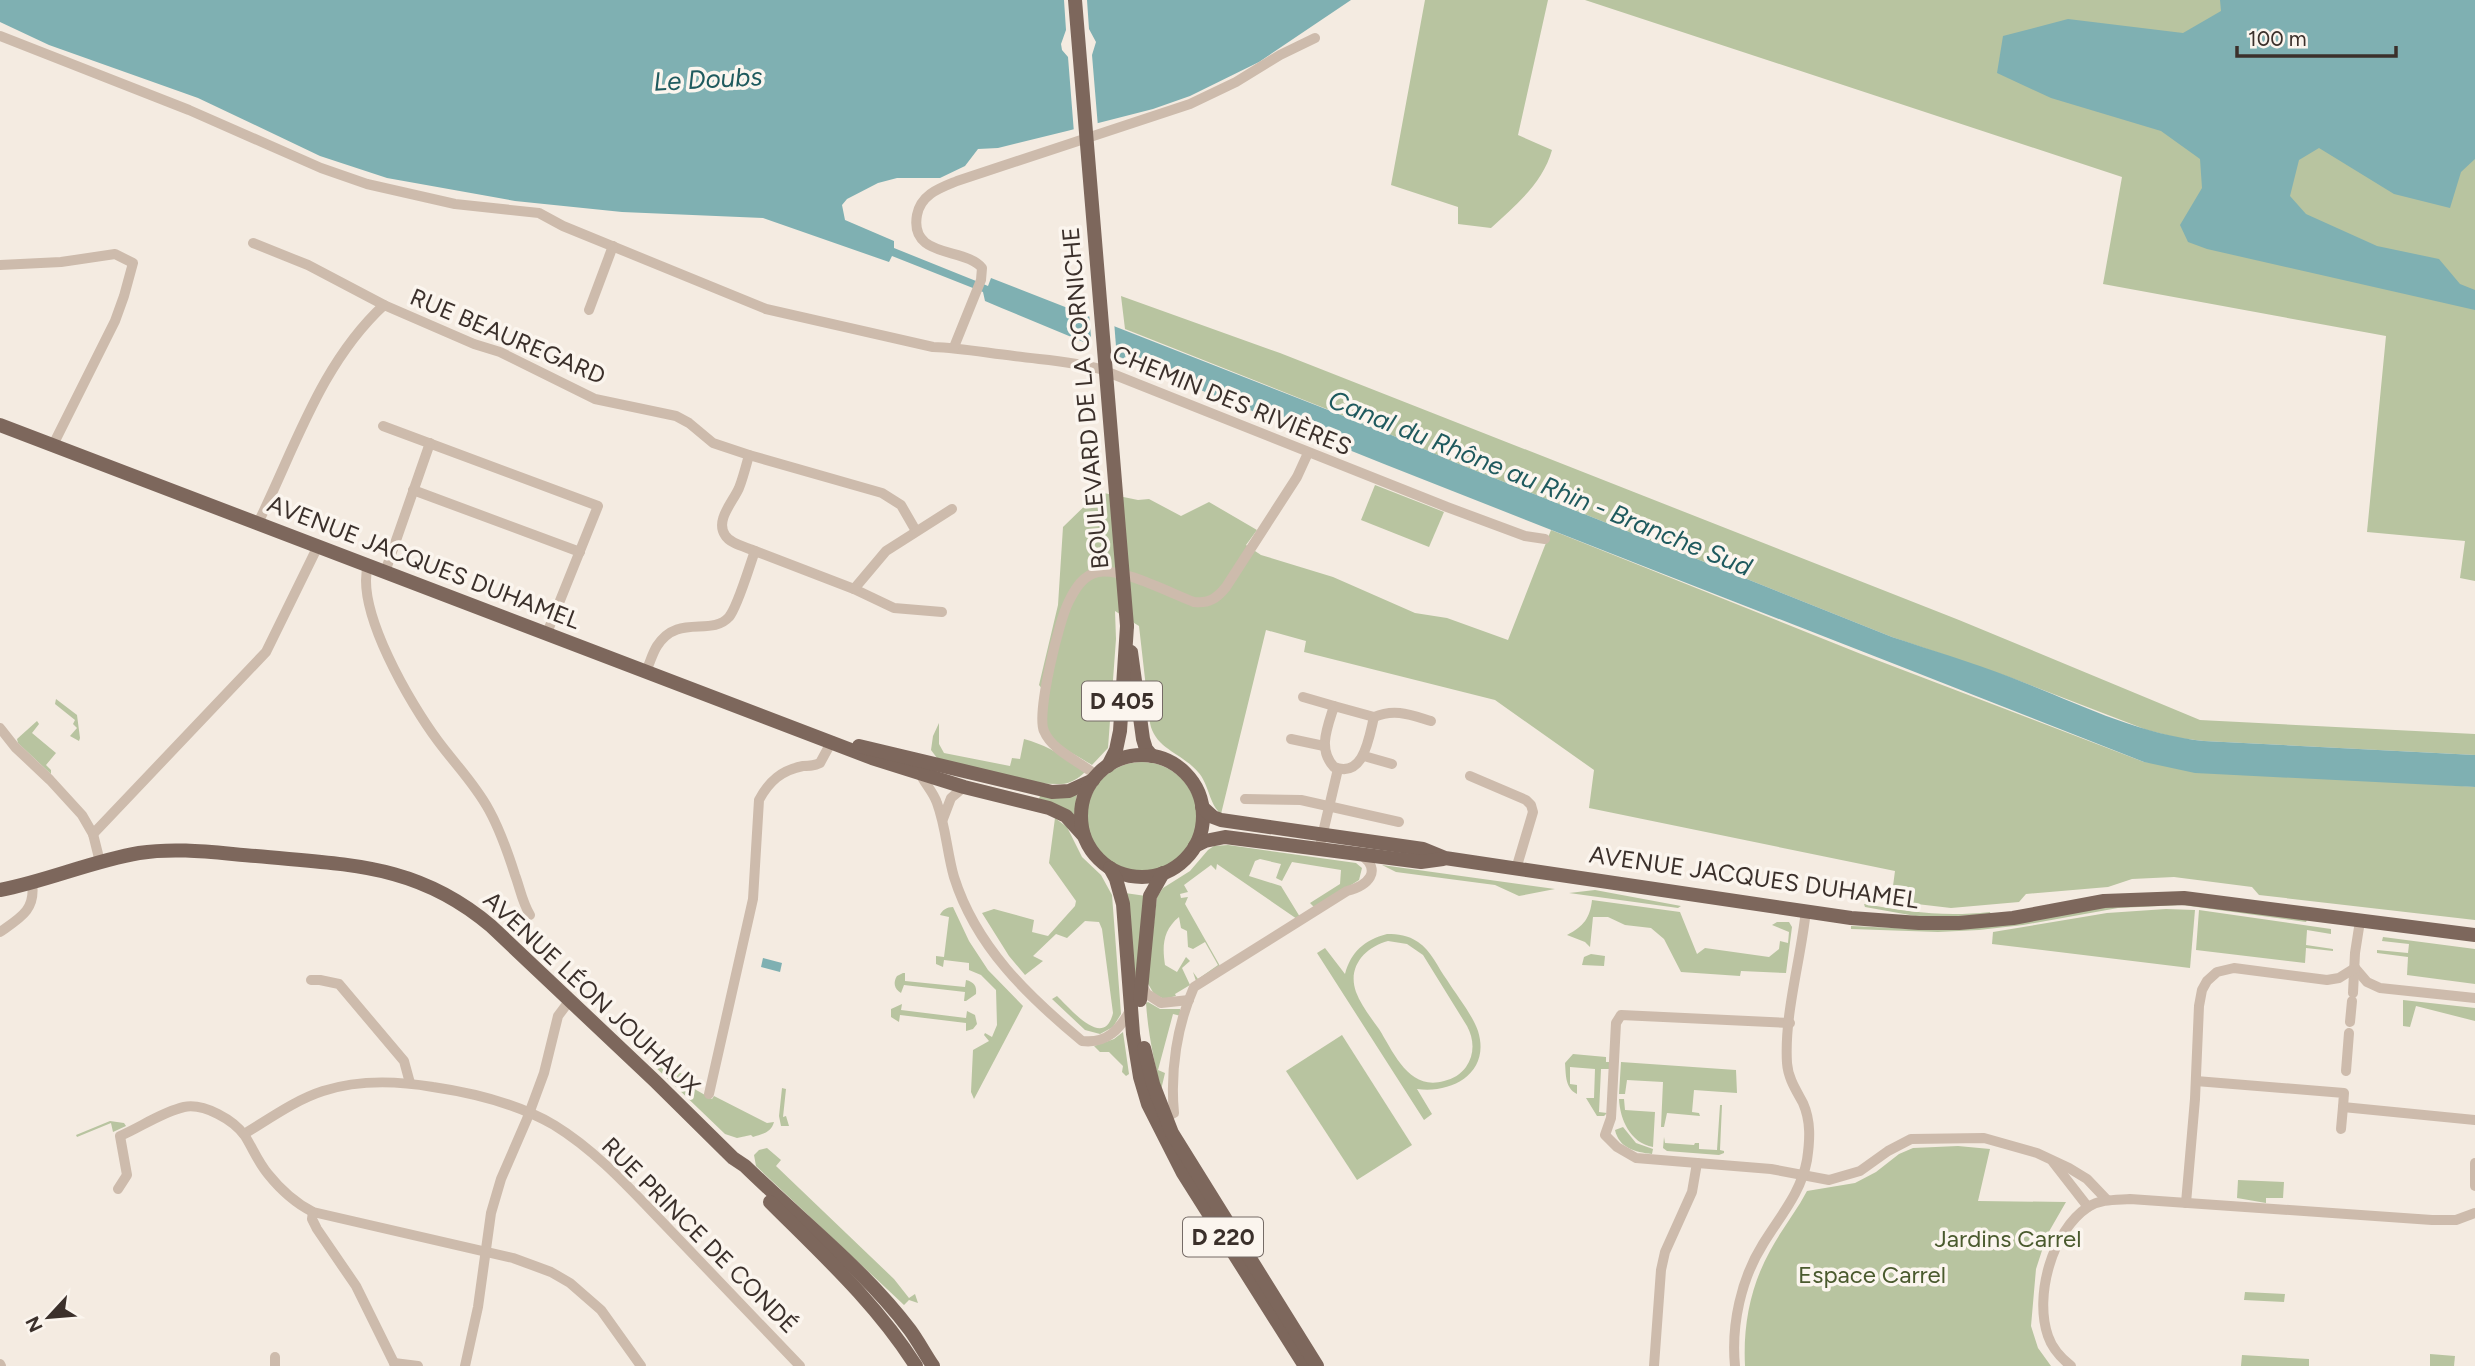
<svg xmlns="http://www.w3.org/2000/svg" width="2475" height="1366" viewBox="0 0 2475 1366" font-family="Figtree,sans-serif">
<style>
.green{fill:#b8c4a0;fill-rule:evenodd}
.water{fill:#7fb0b2}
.pier{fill:#f4ebe1}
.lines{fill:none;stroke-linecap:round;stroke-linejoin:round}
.minor{stroke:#cdbbac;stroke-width:10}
.major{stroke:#7d675c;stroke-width:14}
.major-bridge{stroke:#7d675c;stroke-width:14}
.labels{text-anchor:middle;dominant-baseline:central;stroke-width:7;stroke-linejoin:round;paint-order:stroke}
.shield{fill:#fbf5ee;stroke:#756b66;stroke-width:2}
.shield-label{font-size:23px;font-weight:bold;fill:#3b302b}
.street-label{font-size:24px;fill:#3b302b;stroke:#fbf5ee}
.park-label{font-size:24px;fill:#4a5a2e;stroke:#fbf5ee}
.water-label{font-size:26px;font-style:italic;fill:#1f5a5e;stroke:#fbf5ee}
</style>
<rect width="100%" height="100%" fill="#f4ebe1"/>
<g class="green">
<path d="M1425 0H1548L1518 135 1552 150C1543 183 1515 206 1491 228L1458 224V207L1391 185Z"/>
<polygon points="1585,0 2475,0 2475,581 2460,578 2465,541 2367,532 2386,336 2103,284 2122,177"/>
<polygon points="1121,296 1280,353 1644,496 1959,620 2200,720 2475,734 2475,755 2204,741 2178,738 2147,730 2009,677 1892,637 1454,462 1382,431 1125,329"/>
<polygon points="1375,485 1444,512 1429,547 1361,520"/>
<path d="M1099 492 1138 500 1149 499 1181 516 1209 502 1257 530 1246 545 1261 555 1333 577 1415 613 1447 618 1508 640 1551 530 1861 654 2144 762 2475 787V920L2259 895 2252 887 2174 877 2132 879 2108 887 2026 894 2019 902 1951 908 1891 901 1895 871 1589 808 1594 770 1495 700 1304 652 1306 641 1266 630 1221 814C1209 804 1209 784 1198 772 1182 753 1155 749 1150 723L1139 626 1115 611 1116 639 1108 748 1092 765C1077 755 1049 744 1046 724 1045 715 1047 705 1048 696L1039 685 1058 605 1063 527Z"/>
<polygon points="56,699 77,715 80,738 79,741 70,736 77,728 73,724 75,720 55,704"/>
<polygon points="37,721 39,724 32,733 56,753 46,765 51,770 51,774 18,743 17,739"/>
<path d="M939 723V744L944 753 1010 766 1012 758 1020 759 1024 739C1047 745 1065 757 1085 772 1079 778 1070 784 1061 784 1022 785 975 768 937 758L931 750 933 736Z"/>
<circle cx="1142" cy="817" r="55"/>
<polygon points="1041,793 1077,794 1074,816 1038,802"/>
<path d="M1055 818 1067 827 1082 857 1101 875 1112 895 1121 1014 1113 1027 1100 1034 1085 1030 1052 999 1057 996C1069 1007 1104 1051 1113 1013L1102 929 1099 922 1085 921 1067 938 1056 934 1033 956 1043 961 1025 975 1009 956 982 913 994 909 1034 920 1032 932 1048 936 1075 906 1076 901 1049 863Z"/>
<path d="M1228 845 1356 863 1362 868 1359 880 1315 908 1310 903 1340 884 1341 870 1292 862 1282 881 1276 878 1281 864 1260 859 1255 861 1249 876 1281 886 1300 917 1297 919 1217 864 1216 870 1211 865 1184 885 1188 892 1180 894 1181 898 1188 897 1185 904 1220 966 1196 981 1193 972 1198 979 1218 965 1205 942 1193 949 1188 947 1187 931 1181 928 1179 917C1163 930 1162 946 1165 965L1177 972 1186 957 1190 961 1182 968 1190 985 1175 994 1176 996 1164 999 1154 994 1147 982 1157 897 1163 888 1190 871 1208 850 1214 846Z"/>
<polygon points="1382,865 1555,889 1519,896 1495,885 1396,872"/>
<polygon points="1595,890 1681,906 1678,908 1569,893"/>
<polygon points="1125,893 1146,896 1135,980"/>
<path d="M1592 900 1680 912 1697 954 1705 948 1769 957 1779 949 1780 941 1788 943 1789 932 1772 925 1777 922H1789L1792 927 1786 973 1741 971 1740 976 1681 972 1664 939 1651 928 1625 925 1608 917H1593L1590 947 1585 942 1567 935C1584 926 1590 918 1592 900Z"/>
<polygon points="2178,903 2307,920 2306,922 2182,905 2118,908 2023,925 1979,930 1938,932 1851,929 1851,926 1916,929 2096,908"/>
<path d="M1864 904C1910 912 1943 917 1990 912L1991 915 1921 917 1865 907Z"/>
<path d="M953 907 969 941 988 970 1023 1006 974 1099 971 1092 973 1050 989 1041 984 1035 985 1033 992 1037 997 1025 996 990 981 975 969 970V963L944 960 943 967 936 964V956L944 957 949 917 940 915C942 910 947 907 953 907Z"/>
<polygon points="2166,909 2195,910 2190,968 1992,944 1993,932 2107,913"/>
<polygon points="2199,910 2331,929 2331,934 2307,930 2306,945 2333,949 2333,951 2306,948 2305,963 2196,950"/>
<path d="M1387 934C1398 934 1408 935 1418 942 1431 950 1438 968 1447 980 1457 996 1472 1014 1478 1031 1491 1073 1452 1094 1417 1089L1432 1114 1424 1120 1317 953 1325 948 1345 974C1351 952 1364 940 1387 934ZM1388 941 1407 944 1423 955 1467 1026C1474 1039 1475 1054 1466 1067 1461 1074 1453 1079 1444 1081 1409 1091 1394 1053 1379 1029 1371 1018 1361 1005 1356 992 1347 967 1365 947 1388 941Z"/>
<polygon points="2383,937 2475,949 2475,984 2407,975 2408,957 2377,953 2377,950 2408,953 2409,944 2382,941"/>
<polygon points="1591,954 1605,956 1604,966 1582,965 1584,957"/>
<path d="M903 973H905V981L965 987 966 980C974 982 977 986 976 994L966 1001H964L965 992 904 985 901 993C894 989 893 982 897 976Z"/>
<polygon points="2403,1000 2475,1008 2475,1021 2416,1006 2410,1027 2403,1026"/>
<path d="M1148 1002 1160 1009H1180L1181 1016 1173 1014 1158 1070 1165 1073 1161 1090C1154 1061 1148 1033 1146 1003Z"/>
<polygon points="902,1004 901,1010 966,1018 967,1011 975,1015 977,1024 973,1029 966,1031 966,1023 900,1015 899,1022 891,1017 891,1009"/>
<polygon points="1123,1032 1129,1074 1126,1076 1122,1072 1123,1066 1109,1052 1100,1052 1094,1046 1114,1039"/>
<polygon points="1342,1035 1412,1145 1357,1180 1286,1071"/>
<path d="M1573 1054 1606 1057V1062H1609V1069H1601L1599 1112 1607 1113 1604 1116H1597L1586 1098H1594L1595 1069 1570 1067V1084L1577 1085V1094C1565 1088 1566 1075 1565 1063Z"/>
<path d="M653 1055 693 1081 691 1087 712 1099 714 1096 767 1123 774 1122C771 1133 762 1134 753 1137L751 1135 737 1138 725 1134 649 1061Z"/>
<polygon points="1621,1062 1736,1070 1737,1093 1694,1090 1692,1112 1699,1113 1700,1116 1667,1113 1664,1127 1661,1127 1663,1082 1627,1080 1625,1094 1619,1094"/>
<polygon points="782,1088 786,1089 783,1117 786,1116 789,1126 781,1126 779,1116"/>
<path d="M1619 1099H1624L1625 1110 1655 1112 1653 1147C1630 1143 1620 1119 1619 1099Z"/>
<polygon points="1720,1105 1722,1105 1720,1150 1724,1151 1724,1153 1719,1155 1667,1151 1663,1148 1664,1137 1665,1143 1694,1145 1695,1143 1699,1143 1699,1149 1717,1150"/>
<polygon points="110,1121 124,1123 126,1126 113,1132 111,1123 77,1137 76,1135"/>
<path d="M1623 1127 1636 1143 1653 1149 1652 1154C1635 1152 1619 1148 1615 1130Z"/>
<path d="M1958 1146 1990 1149 1978 1201 2066 1202 2047 1235 2036 1269 2031 1326 2038 1348 2051 1366H1745C1743 1326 1750 1287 1770 1251 1781 1230 1796 1212 1807 1191L1855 1183 1876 1172 1899 1154 1913 1148Z"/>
<polygon points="767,1148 781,1160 776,1166 894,1279 909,1298 915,1294 918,1303 909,1300 904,1305 756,1166 754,1155 759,1150"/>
<polygon points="2238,1180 2284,1182 2283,1198 2266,1198 2266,1203 2237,1198"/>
<polygon points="2245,1292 2285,1294 2284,1302 2244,1300"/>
<polygon points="2430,1354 2455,1356 2454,1366 2430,1366"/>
<polygon points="2242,1355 2309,1359 2309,1366 2241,1366"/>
</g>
<g class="water">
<path d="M0 0H1351L1259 62 1190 96 1153 109 1067 131 998 148 978 149 965 166 940 178H897L878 183 847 199 842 205 845 220 894 241V248L976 281 988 286 991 278 1382 431 1454 462 1892 637C1931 650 1971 662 2010 677 2073 701 2136 734 2204 741L2475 755V787L2195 773 2144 762C1757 609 1368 462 985 301L983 292 892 256 889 262 763 218 622 212 515 201 387 178 320 156 198 98 49 45 0 22Z"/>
<polygon points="2220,0 2475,0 2475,159 2461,172 2450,208 2394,194 2319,148 2299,160 2290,196 2306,214 2377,246 2439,259 2460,284 2475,290 2475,310 2207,249 2188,242 2180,225 2202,188 2200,159 2161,131 2051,98 1997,73 2003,36 2068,19 2183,33 2221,11"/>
<polygon points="763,958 782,963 780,972 761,967"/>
</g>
<g class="pier">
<polygon points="1064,0 1087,0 1089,29 1096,42 1092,55 1098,127 1074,133 1068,57 1062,50 1061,44 1066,30"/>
<polygon points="1089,312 1114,321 1117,359 1092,350"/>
</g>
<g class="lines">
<g class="minor">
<path d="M0 36 189 110 321 168 367 184 455 204 539 213 563 226 766 309 933 347C961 348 987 353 1014 356 1044 360 1072 361 1100 369L1447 507 1525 536 1545 539"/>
<polyline points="253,243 308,265 384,305"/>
<polyline points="0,265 61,262 115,254 133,263 124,296 115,321 53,445"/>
<polyline points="589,310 613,246"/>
<path d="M954 347 981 280 982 268C966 247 909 259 917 215 921 194 940 188 957 181L1190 104 1236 82 1280 55 1315 38"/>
<polyline points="383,426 598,506 547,633"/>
<path d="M749 455C746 466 743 478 739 488 733 502 715 520 725 535 730 544 746 547 755 551"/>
<polyline points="413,490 580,552"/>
<path d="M258 523C295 448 321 363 384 305L474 344 500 352 595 399 676 416 689 423 713 443 749 455 882 493 901 505 916 531"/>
<path d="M368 565C355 610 411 705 438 741 455 764 475 784 489 810 500 830 508 853 515 875 520 888 522 902 530 915"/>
<polyline points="385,572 430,443"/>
<polyline points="854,589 894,608 942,612"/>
<path d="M646 671C650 663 652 654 657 646 678 613 711 637 729 617 738 606 749 567 755 551L854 589 886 551 952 509"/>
<polyline points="1303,697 1334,706"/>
<path d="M1334 706 1374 717C1369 737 1364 779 1334 767 1317 749 1328 726 1334 706Z"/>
<path d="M1374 717C1395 708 1411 715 1431 721"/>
<polyline points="0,728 15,747 50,780 82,815 93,834 100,862"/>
<polyline points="1291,739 1324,746"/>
<polyline points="1364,756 1392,764"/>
<path d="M919 771C923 782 933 791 937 803 946 827 947 853 954 877 976 947 1028 996 1082 1041 1107 1044 1120 1029 1131 1009"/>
<path d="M1097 776C1081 762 1052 751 1044 731 1036 714 1059 620 1069 601 1075 589 1083 575 1098 572 1121 567 1172 594 1194 602 1209 604 1217 598 1226 587L1297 477 1308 453"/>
<polyline points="1470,776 1526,800 1531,805 1533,812 1516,869"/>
<polyline points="1245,799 1301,800 1399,822"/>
<polyline points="943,819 951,798 964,787"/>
<polyline points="93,834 266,652 318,546"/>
<polyline points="1321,841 1338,769"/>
<path d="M0 932C20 918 36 910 32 883"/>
<polyline points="2355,968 2367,982 2380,988 2475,998"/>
<polyline points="311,980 320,980 339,984 404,1061 410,1083"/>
<polyline points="1141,984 1147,994 1161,1003 1189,1000"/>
<polyline points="2353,993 2355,953 2360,921"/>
<polyline points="2350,1022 2352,1001"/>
<polyline points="1790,1023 1621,1015 1616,1023 1611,1118 1605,1135 1617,1147 1636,1158 1771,1169 1829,1180 1860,1171 1888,1151 1911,1139 1984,1138 2037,1153 2069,1168 2087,1179 2107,1200"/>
<polyline points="2346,1071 2349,1033"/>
<polyline points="2196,1081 2344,1093 2343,1107 2475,1120"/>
<path d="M709 1094 753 899 759 800C769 781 782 770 803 766 810 766 814 766 820 763L832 741"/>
<path d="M1165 1118 1174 1113C1170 1071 1177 1025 1194 987L1347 891C1367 886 1384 871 1360 854"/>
<polyline points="2341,1129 2343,1107"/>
<path d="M244 1134C269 1119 295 1100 323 1091 357 1080 398 1081 433 1087 474 1093 518 1104 554 1125 598 1152 632 1191 668 1228 712 1274 756 1320 800 1366"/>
<polyline points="2053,1162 2088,1207"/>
<polyline points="2475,1163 2475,1186"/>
<path d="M118 1189 127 1175 120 1136C141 1127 162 1112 184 1107 204 1103 234 1120 245 1136 253 1149 258 1162 268 1174 280 1189 295 1203 313 1212L513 1258 551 1272 570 1283 601 1310 641 1366"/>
<polyline points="2186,1203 2195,1099 2199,1006 2202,990 2207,981 2217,972 2234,968 2327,980 2339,978 2355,968"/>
<polyline points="313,1212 312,1219 317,1229 356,1286 394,1363"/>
<polyline points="275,1357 275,1366"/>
<polyline points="394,1363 418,1366"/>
<polyline points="0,1364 1,1366"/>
<polyline points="465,1366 478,1307 491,1213 501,1179 527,1119 544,1073 558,1016 570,1000"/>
<polyline points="1654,1366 1661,1270 1665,1252 1692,1192 1697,1163"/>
<path d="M1735 1366C1731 1325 1741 1279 1763 1244 1780 1216 1801 1193 1807 1160 1810 1140 1811 1121 1803 1103 1796 1090 1788 1078 1787 1063 1784 1015 1801 959 1806 910"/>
<path d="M2071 1366C2061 1358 2052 1348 2048 1336 2034 1296 2052 1231 2088 1207 2101 1199 2115 1200 2130 1199L2432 1220H2456L2475 1213"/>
</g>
<g class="major">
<polyline points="0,425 872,758 964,787 1049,808 1066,816 1084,836"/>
<polyline points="1131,652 1143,739 1146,749 1152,756"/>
<polyline points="859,746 1052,792 1069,791 1093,780"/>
<circle cx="1142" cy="816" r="61"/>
<polyline points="1108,766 1116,750 1120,731 1127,626"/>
<polyline points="1202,807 1213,817 1221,820 1423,849 1445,858 1851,918 1919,923 1959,923 2013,918 2104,901 2184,898 2475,935"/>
<polyline points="1195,846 1205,841 1225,837 1421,862 1443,859"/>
<polyline points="1110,868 1116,879 1123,904 1133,1034 1140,1077 1148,1104 1183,1173 1305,1366"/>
<path d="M0 890C47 881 92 861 139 853 178 847 217 853 256 856 348 865 417 863 491 926L655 1081 733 1158 745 1166C799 1219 864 1269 910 1330 918 1341 925 1354 933 1366"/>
<polyline points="1140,1000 1150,896 1163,873"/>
<polyline points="1144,1048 1153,1084 1172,1133 1317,1366"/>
<path d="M770 1202C822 1254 876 1303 916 1366"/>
</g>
<polyline class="major-bridge" points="1075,0 1127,626"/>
</g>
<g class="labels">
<g class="shield">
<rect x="1082" y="681.5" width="80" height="39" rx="5"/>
<rect x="1183" y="1217.5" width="80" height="39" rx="5"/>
</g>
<g class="shield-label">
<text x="1122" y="701">D 405</text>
<text x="1223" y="1237">D 220</text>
</g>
<g class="street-label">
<text transform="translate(508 336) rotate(23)">RUE BEAUREGARD</text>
<text transform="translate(1085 398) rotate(-95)">BOULEVARD DE LA CORNICHE</text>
<text transform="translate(1232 400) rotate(22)">CHEMIN DES RIVIÈRES</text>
<text transform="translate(424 562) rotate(21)">AVENUE JACQUES DUHAMEL</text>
<text transform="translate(1754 877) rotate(8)">AVENUE JACQUES DUHAMEL</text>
<text transform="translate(592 993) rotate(43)">AVENUE LÉON JOUHAUX</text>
<text transform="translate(700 1235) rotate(45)">RUE PRINCE DE CONDÉ</text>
</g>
<g class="park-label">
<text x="2008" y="1238">Jardins Carrel</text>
<text x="1872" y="1274">Espace Carrel</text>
</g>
<g class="water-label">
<text transform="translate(708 79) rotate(-3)">Le Doubs</text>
<text transform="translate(1540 483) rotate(22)">Canal du Rhône au Rhin - Branche Sud</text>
</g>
</g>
<g transform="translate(49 1317) rotate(244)" stroke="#fbf5ee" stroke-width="5" paint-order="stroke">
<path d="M0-5L12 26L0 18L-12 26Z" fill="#3b302b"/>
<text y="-10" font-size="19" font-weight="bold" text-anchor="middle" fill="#3b302b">N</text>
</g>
<path d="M2237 46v10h159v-10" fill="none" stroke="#3b302b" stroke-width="3.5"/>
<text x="2248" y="46" font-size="21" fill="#3b302b" stroke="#fbf5ee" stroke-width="5" paint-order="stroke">100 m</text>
</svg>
